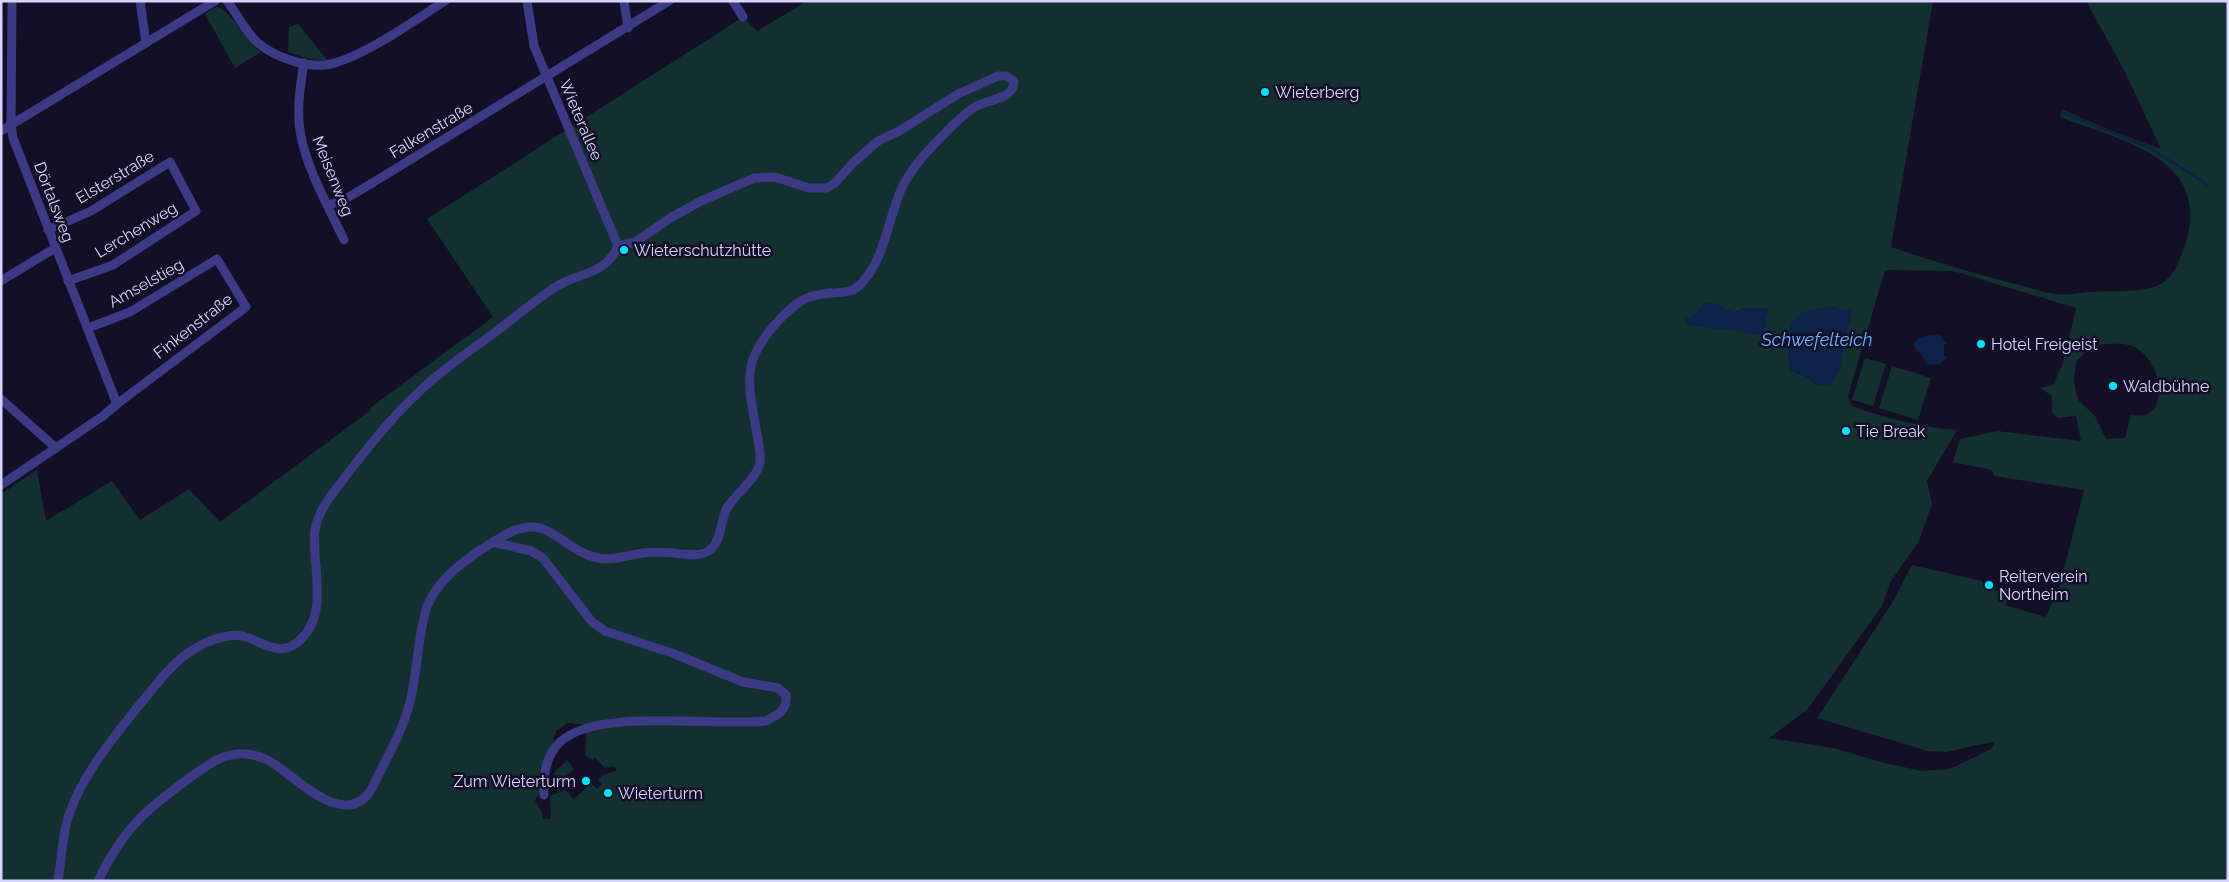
<svg xmlns="http://www.w3.org/2000/svg" width="2229" height="882" viewBox="0 0 2229 882" font-family="Raleway,sans-serif">
<style>
.green{fill:#12302f;fill-rule:evenodd}
.water{fill:#0c2248}
.lines{fill:none;stroke-linecap:round;stroke-linejoin:round}
.stream{stroke:#0c2248;stroke-width:2.5}
.street{stroke:#3d3a85;stroke-width:9}
.poi-dot{fill:#00e5ff;stroke:#130f26;stroke-width:2}
.labels{text-anchor:middle;dominant-baseline:central;stroke-width:5;stroke-linejoin:round;paint-order:stroke}
.poi-label{font-size:16px;fill:#d9d4ff;stroke:#130f26;text-anchor:start}
.street-label{font-size:16px;fill:#d9d4ff;stroke:#130f26}
.water-label{font-size:18px;font-style:italic;fill:#62b6ff;stroke:#130f26}
</style>
<rect width="100%" height="100%" fill="#130f26"/>
<g class="green">
<path d="M807 1H1933L1891 247C1931 261 1971 272 2011 283 2025 286 2041 292 2055 294 2066 296 2078 293 2089 292 2108 291 2128 292 2146 289 2168 286 2176 270 2183 251 2217 159 2125 142 2060 117L2062 109 2107 129 2161 149 2123 68 2086 1H2228V881H1V494L37 470 46 521 112 481 140 520 189 489 220 522 371 410 370 408 493 317 427 219 743 17 757 31ZM1885 270 1953 271 2076 308 2063 363 2053 385 2040 388 2052 396V413L2058 418 2076 416 2081 441 1997 431 1960 439 1953 462 1992 470 1994 476 2084 490 2060 584 2046 617 2005 605 2008 594 1984 587 1982 581 1912 565 1892 603 1817 718 1928 751 1946 752 1996 741 1991 749 1950 769 1922 771 1880 762 1834 748 1769 738 1807 710 1882 606 1891 581 1919 541 1932 504 1927 481 1957 430C1921 427 1887 419 1852 406L1848 396ZM1716 304 1733 313 1744 308H1768L1762 335 1685 320ZM1834 307 1848 325C1846 340 1840 353 1840 367L1818 386 1807 377 1790 370 1799 315 1808 311ZM2107 344C2115 344 2124 343 2131 346 2162 355 2174 424 2131 415L2125 438 2106 439 2095 416 2079 401 2075 389 2074 377 2076 362 2086 351 2099 345ZM567 723 587 725 585 755 593 760 595 758 605 768 615 766 616 771 605 774 598 780 602 784 597 789 591 783 574 799 565 790 550 796 551 818 543 819 542 812 535 801 539 794 556 731Z"/>
<path d="M216 7C230 8 246 43 261 52L235 68 205 14Z"/>
<polygon points="298,24 328,61 309,59 288,52 289,27"/>
<polygon points="1865,358 1886,364 1873,406 1852,400"/>
<polygon points="1892,366 1931,378 1918,420 1879,408"/>
<polygon points="567,760 574,769 562,779 557,779 553,774"/>
</g>
<g class="water">
<polygon points="1704,303 1716,304 1733,313 1744,308 1769,308 1762,335 1740,331 1690,326 1685,320 1699,311"/>
<path d="M1834 307 1851 311V320L1848 325 1840 367 1830 386H1818L1807 377 1790 370C1787 354 1784 325 1800 314 1809 308 1824 309 1834 307Z"/>
<path d="M1930 335H1939L1947 344 1944 345V356L1947 357 1939 365 1926 364 1921 354 1913 346C1917 336 1920 338 1930 335Z"/>
</g>
<g class="lines">
<polyline class="stream" points="2064,113 2150,148 2208,185"/>
<g class="street">
<polyline points="12,1 11,125 13,138 117,404"/>
<polyline points="140,1 146,43"/>
<path d="M227 1C238 15 245 32 259 44 277 58 309 69 331 64 365 56 415 20 445 1"/>
<polyline points="527,1 534,46 618,246"/>
<polyline points="624,1 628,28"/>
<polyline points="733,1 743,17"/>
<path d="M304 63C300 86 296 113 301 136 308 172 329 207 344 240"/>
<polyline points="1,131 215,1"/>
<polyline points="328,205 342,201 374,182 669,1"/>
<polyline points="48,230 91,211 170,162 196,211 113,265 68,281"/>
<polyline points="1,281 55,248"/>
<polyline points="1,399 56,448"/>
<polyline points="1,485 103,416 117,404 246,307 217,259 130,312 88,328"/>
<path d="M493 542 531 551 543 558 592 622 605 631 672 653 743 682 778 688 786 695C788 710 777 716 765 721 714 727 598 707 560 742 546 755 543 777 544 795"/>
<path d="M58 881C62 858 62 833 70 812 83 774 116 734 141 703 153 689 164 673 178 661 192 649 209 639 228 636 253 630 274 662 298 642 331 614 311 566 315 530 317 518 323 507 330 497 357 461 388 420 421 390 439 373 460 358 479 344 505 326 528 305 554 288 579 271 604 277 618 246"/>
<path d="M98 881C123 829 145 810 191 777 208 765 223 752 246 754 255 755 263 757 271 762 296 777 345 831 371 790 385 761 402 733 410 702 418 671 417 637 427 607 439 575 477 551 505 535 549 510 561 551 598 558 613 561 629 555 643 553 656 551 670 553 683 554 692 555 702 556 710 550 722 540 720 521 727 508 736 493 757 479 760 462 761 451 758 440 756 429 747 378 742 359 780 319 791 308 801 298 817 295 832 291 849 296 860 285 884 261 888 221 900 192 911 166 934 144 953 125 960 119 967 111 975 107 988 99 1014 100 1014 81L1006 76H998L958 94 901 130 878 141 853 163 835 183 827 188H809L775 177 754 178 701 201 672 217 635 242 618 246"/>
</g>
</g>
<g class="poi-dot">
<circle cx="1265" cy="92" r="5"/>
<circle cx="624" cy="250" r="5"/>
<circle cx="1981" cy="344" r="5"/>
<circle cx="2113" cy="386" r="5"/>
<circle cx="1846" cy="431" r="5"/>
<circle cx="1989" cy="585" r="5"/>
<circle cx="586" cy="781" r="5"/>
<circle cx="608" cy="793" r="5"/>
</g>
<g class="labels">
<g class="poi-label">
<text x="1275" y="92">Wieterberg</text>
<text x="634" y="250">Wieterschutzhütte</text>
<text x="1991" y="344">Hotel Freigeist</text>
<text x="2123" y="386">Waldbühne</text>
<text x="1856" y="431">Tie Break</text>
<text x="1999" y="576">Reiterverein<tspan x="1999" dy="18">Northeim</tspan></text>
<text x="576" y="781" text-anchor="end">Zum Wieterturm</text>
<text x="618" y="793">Wieterturm</text>
</g>
<g class="street-label">
<text transform="translate(581 120) rotate(67)">Wieterallee</text>
<text transform="translate(431 130) rotate(-31)">Falkenstraße</text>
<text transform="translate(333 176) rotate(68)">Meisenweg</text>
<text transform="translate(115 177) rotate(-31)">Elsterstraße</text>
<text transform="translate(54 202) rotate(69)">Dörtalsweg</text>
<text transform="translate(136 230) rotate(-31)">Lerchenweg</text>
<text transform="translate(146 283) rotate(-29)">Amselstieg</text>
<text transform="translate(193 326) rotate(-38)">Finkenstraße</text>
</g>
<g class="water-label">
<text x="1817" y="339">Schwefelteich</text>
</g>
</g>
<rect width="2229" height="882" fill="none" stroke="#d9d4ff" stroke-width="5"/>
</svg>
